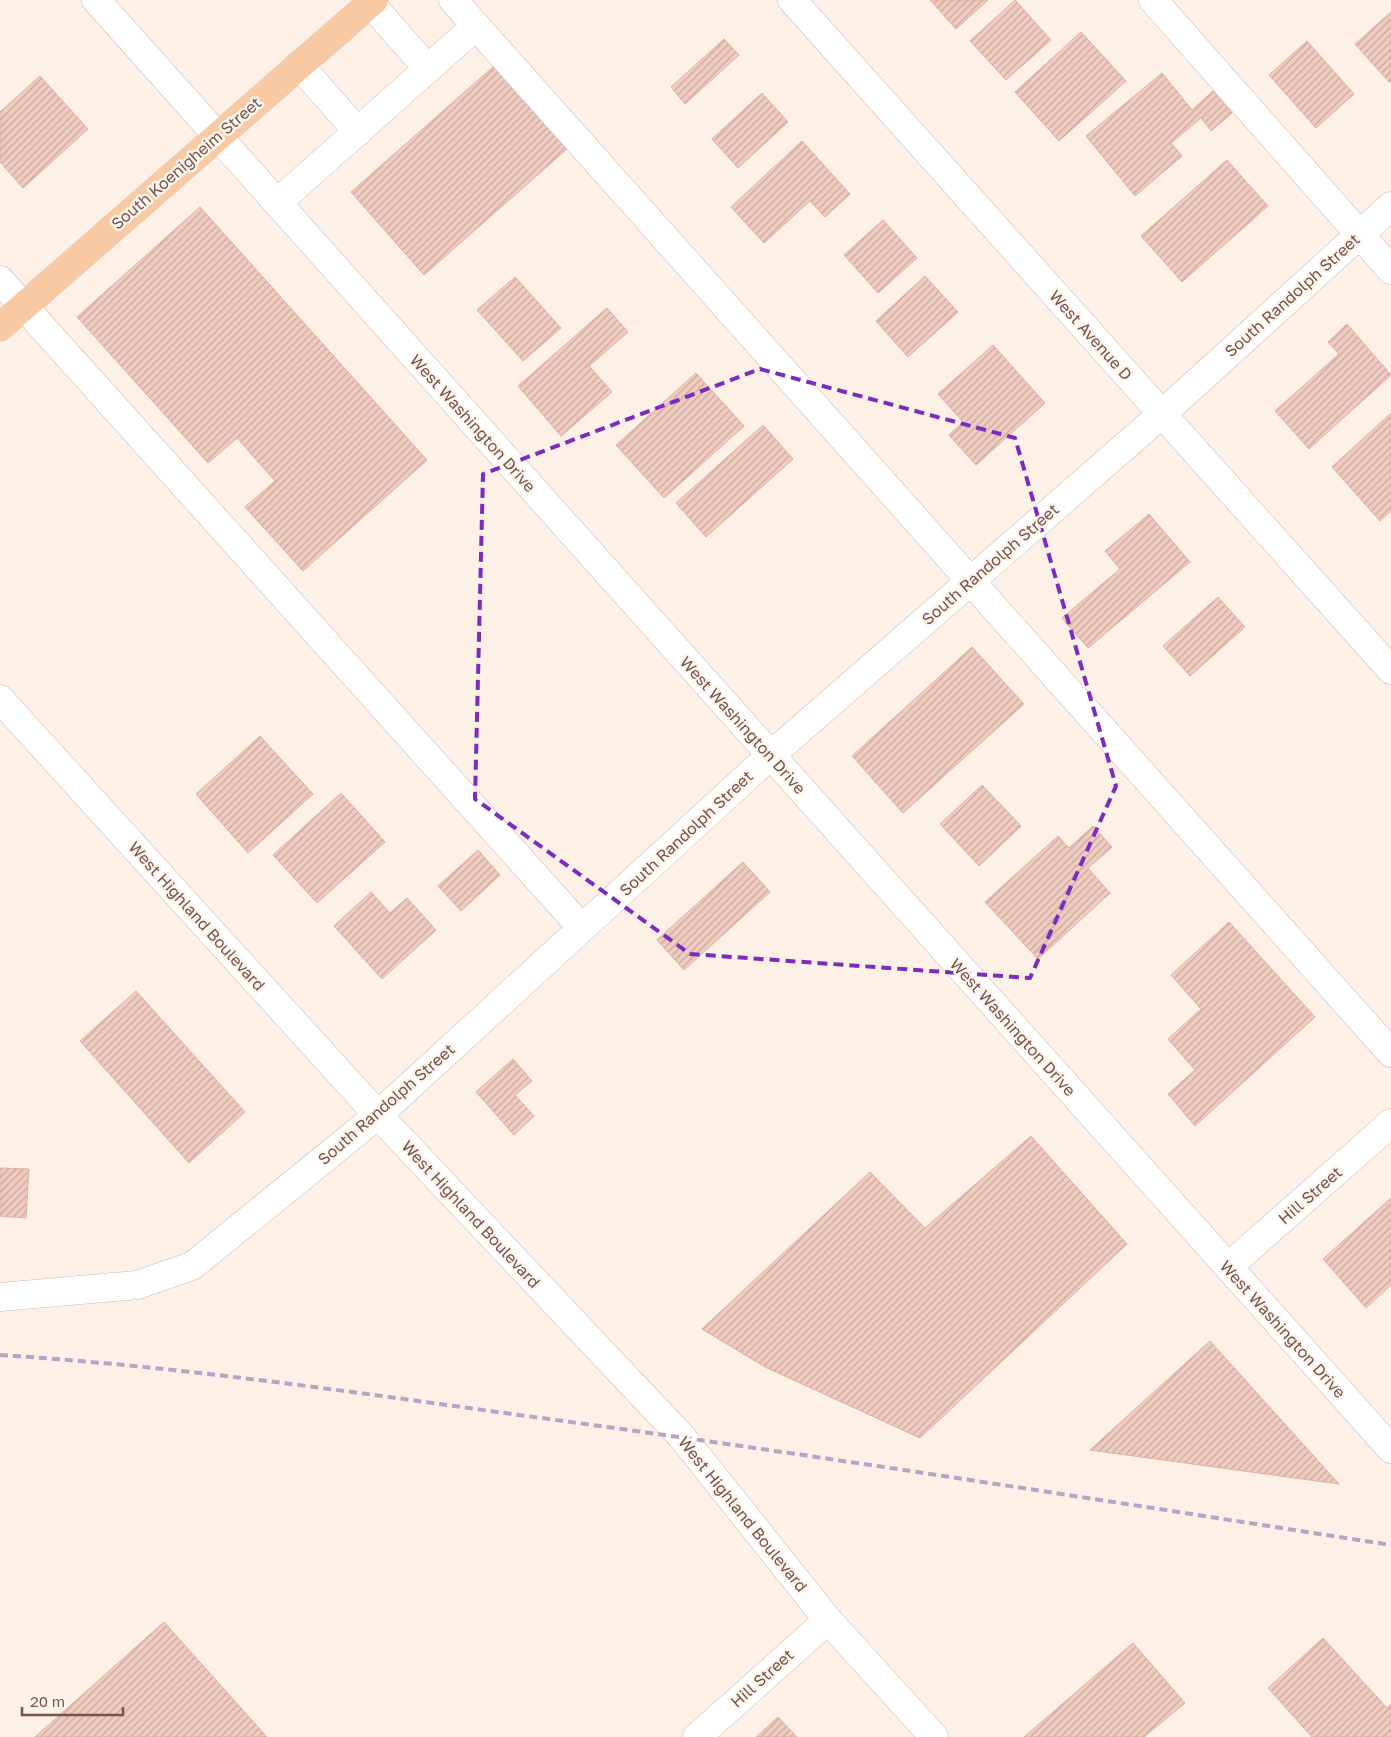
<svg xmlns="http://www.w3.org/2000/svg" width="1391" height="1737" viewBox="0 0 1391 1737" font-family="'Golos Text',sans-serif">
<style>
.building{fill:url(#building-hatch);stroke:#e2afa1}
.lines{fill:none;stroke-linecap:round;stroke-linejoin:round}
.minor-casing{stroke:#cfb9b0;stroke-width:29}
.major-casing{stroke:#d8cfcd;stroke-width:29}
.minor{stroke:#fff;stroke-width:28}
.major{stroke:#f8c9a2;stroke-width:28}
.rail{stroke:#b1a6c6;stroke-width:4;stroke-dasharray:8 5;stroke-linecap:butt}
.marked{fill:none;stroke:#7b2cbf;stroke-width:4;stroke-dasharray:10 6;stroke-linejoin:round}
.labels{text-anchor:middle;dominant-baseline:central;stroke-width:5;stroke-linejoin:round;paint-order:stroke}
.street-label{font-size:16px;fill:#75544c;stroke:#fef5ee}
</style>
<defs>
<pattern id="building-hatch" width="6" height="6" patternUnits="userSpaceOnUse" patternTransform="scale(1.25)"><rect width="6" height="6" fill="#f0cbc0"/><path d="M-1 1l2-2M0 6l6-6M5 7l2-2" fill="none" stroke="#c7a79e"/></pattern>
</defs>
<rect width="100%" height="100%" fill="#fcf0e7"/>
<g class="building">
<polygon points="930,0 988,0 956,29"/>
<polygon points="1015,0 1051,40 1006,80 970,41"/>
<polygon points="1391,12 1391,81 1389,82 1355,44"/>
<polygon points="1081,32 1126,81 1059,141 1015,92"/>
<polygon points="724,39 739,55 685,104 671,87"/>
<polygon points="1307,41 1354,94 1316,128 1269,75"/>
<polygon points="494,66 567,149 424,275 351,192"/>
<polygon points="1162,73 1192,110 1213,91 1232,113 1211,131 1201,118 1171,143 1182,156 1135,196 1086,136"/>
<polygon points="40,76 88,129 23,188 0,162 0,112"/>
<polygon points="762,93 788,122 738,168 712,139"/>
<polygon points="802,141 850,194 825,217 810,201 764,243 731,207"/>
<polygon points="1227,160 1268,206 1182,282 1141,236"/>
<polygon points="200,207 427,460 303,571 245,507 275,481 237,438 208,463 77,317"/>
<polygon points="883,220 917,258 878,293 844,255"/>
<polygon points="925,276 958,312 908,357 876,321"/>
<polygon points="515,277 561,328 523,361 477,310"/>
<polygon points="607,308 628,332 589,366 612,392 561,436 518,386"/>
<polygon points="1347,324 1391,375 1309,449 1275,411 1339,354 1328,342"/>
<polygon points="993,345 1045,403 976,465 949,435 963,422 938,394"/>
<polygon points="696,373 744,426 664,498 616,445"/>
<polygon points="1391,413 1391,511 1380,521 1332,467"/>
<polygon points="763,425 793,459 706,537 676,503"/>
<polygon points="1149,514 1190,562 1088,648 1062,618 1120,569 1105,551"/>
<polygon points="1218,597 1245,627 1190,676 1163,646"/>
<polygon points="972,647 1024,704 903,813 852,756"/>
<polygon points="260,736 313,794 248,853 196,794"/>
<polygon points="982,785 1021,826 979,866 940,824"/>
<polygon points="341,793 385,842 317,903 273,855"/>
<polygon points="1093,826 1112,847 1088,868 1110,893 1038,959 985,902 1058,836 1069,848"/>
<polygon points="478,850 500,875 461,911 438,886"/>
<polygon points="743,862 770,892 684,970 657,940"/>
<polygon points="371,892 390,913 407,898 436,930 382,979 334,926"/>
<polygon points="1229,922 1315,1017 1195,1126 1168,1094 1195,1070 1168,1039 1201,1009 1171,975"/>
<polygon points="136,991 245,1112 189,1163 80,1041"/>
<polygon points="513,1059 532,1081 515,1095 534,1116 514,1135 476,1092"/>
<polygon points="1031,1136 1127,1244 920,1438 765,1367 702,1329 870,1172 925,1228"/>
<polygon points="0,1168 29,1169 26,1218 0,1216"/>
<polygon points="1391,1198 1391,1285 1366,1308 1323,1259"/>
<polygon points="1210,1341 1339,1484 1090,1450"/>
<polygon points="164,1622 267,1737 35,1737"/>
<polygon points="1323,1638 1387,1708 1391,1704 1391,1737 1312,1737 1268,1688"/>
<polygon points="1133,1643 1185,1703 1144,1737 1024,1737"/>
<polygon points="778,1717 797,1737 756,1737"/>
</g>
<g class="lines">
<defs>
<g id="minor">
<polyline points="96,0 1391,1449"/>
<polyline points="453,0 1391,1053"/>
<polyline points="792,0 1391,670"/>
<polyline points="1153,0 1391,270"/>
<polyline points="370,3 428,69"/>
<polyline points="299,65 358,132"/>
<polyline points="277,203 476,26"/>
<polyline points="0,280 582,928"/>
<polyline points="0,699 378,1115 682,1437 828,1620 934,1737"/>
<polyline points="1228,1267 1391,1123"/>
<polyline points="0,1297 137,1285 192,1266 378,1115 771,755 1162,414 1391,206"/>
<polyline points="697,1737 828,1620"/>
</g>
<polyline id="major" points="0,327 374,0"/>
</defs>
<use href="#minor" class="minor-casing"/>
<use href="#major" class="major-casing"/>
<use href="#minor" class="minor"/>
<use href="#major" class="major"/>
<path class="rail" d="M0 1355C174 1366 346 1391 519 1415 810 1454 1100 1500 1391 1545"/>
</g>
<path class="marked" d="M760 369 1015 438 1116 786 1030 978 690 954 475 799 483 474Z"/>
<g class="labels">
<g class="street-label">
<text transform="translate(186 163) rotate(-41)">South Koenigheim Street</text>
<text transform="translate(1292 295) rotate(-42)">South Randolph Street</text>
<text transform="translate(1091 335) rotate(48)">West Avenue D</text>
<text transform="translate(473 423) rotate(48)">West Washington Drive</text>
<text transform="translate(990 564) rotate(-41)">South Randolph Street</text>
<text transform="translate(743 725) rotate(48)">West Washington Drive</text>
<text transform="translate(686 833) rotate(-43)">South Randolph Street</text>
<text transform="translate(197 916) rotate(48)">West Highland Boulevard</text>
<text transform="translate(1013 1027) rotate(48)">West Washington Drive</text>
<text transform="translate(386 1104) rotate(-41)">South Randolph Street</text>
<text transform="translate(1310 1195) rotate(-41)">Hill Street</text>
<text transform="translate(471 1214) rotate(47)">West Highland Boulevard</text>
<text transform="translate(1283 1329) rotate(48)">West Washington Drive</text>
<text transform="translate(743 1514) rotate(51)">West Highland Boulevard</text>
<text transform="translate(762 1678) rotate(-42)">Hill Street</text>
</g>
</g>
<path d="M22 1707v8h101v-8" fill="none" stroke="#75544c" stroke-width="2.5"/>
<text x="30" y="1707" font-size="15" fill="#75544c" stroke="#fef5ee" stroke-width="4" paint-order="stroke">20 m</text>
</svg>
